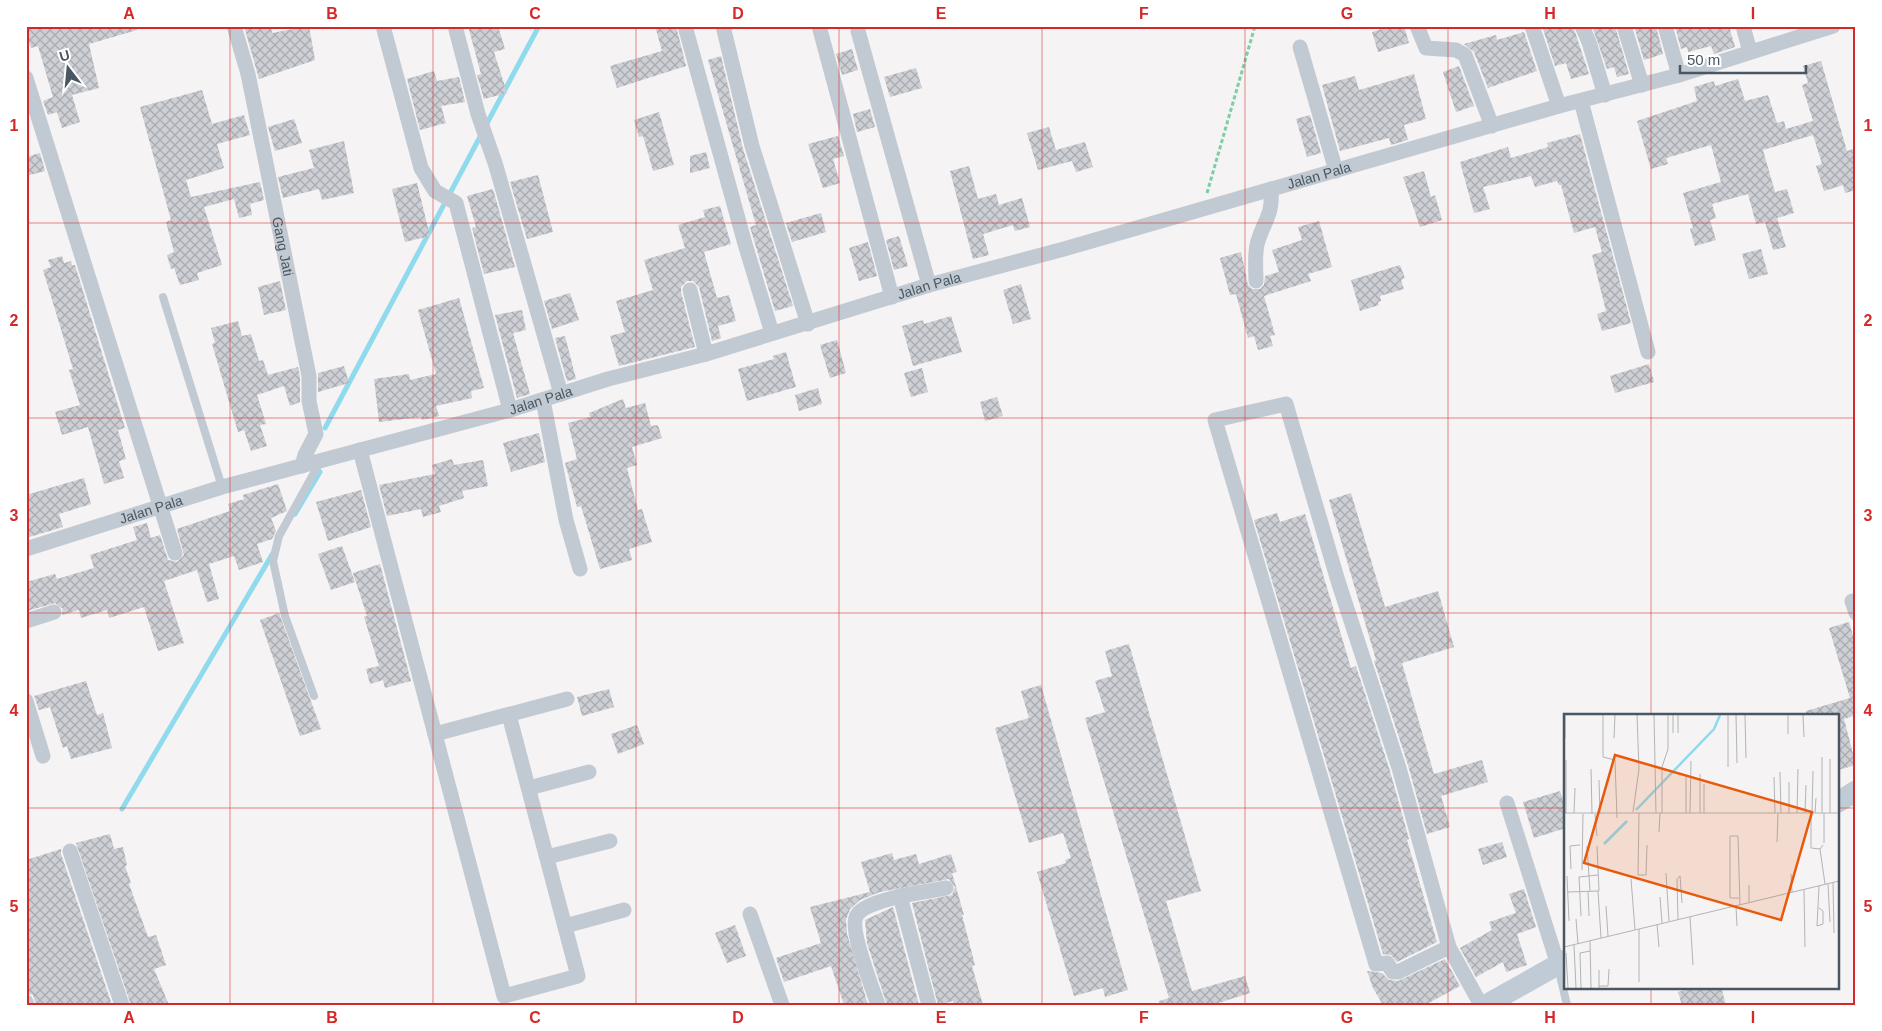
<svg xmlns="http://www.w3.org/2000/svg" width="1882" height="1031" viewBox="0 0 1882 1031" font-family="Helvetica,sans-serif">
<style>
.lines{fill:none;stroke-linecap:round;stroke-linejoin:round}
.stream{stroke:#90daee;stroke-width:5}
.building{fill:url(#building-cross-hatch)}
.path{stroke:#7ad0a6;stroke-width:3;stroke-dasharray:4 2.5;stroke-linecap:butt}
.lane{stroke:#c1cad2;stroke-width:8}
.street{stroke:#c1cad2;stroke-width:15}
.secondary{stroke:#c1cbd6;stroke-width:21}
.grid{fill:none;stroke:#d62828;stroke-width:1;stroke-opacity:0.55}
.labels{text-anchor:middle;dominant-baseline:central;stroke-width:4;stroke-linejoin:round;paint-order:stroke}
.street-label{font-size:14px;fill:#4a5661;stroke:#fff}
.inset-river{fill:none;stroke:#90daee;stroke-width:2.5}
.inset-road{fill:none;stroke:#b1b4b9;stroke-width:1}
.view{fill:#e8590c;fill-opacity:0.15;stroke:#e8590c;stroke-width:2.5}
.inset-edge{fill:none;stroke:#4a5661;stroke-width:2.5}
.neatline{fill:none;stroke:#d62828;stroke-width:2}
.grid-label{font-size:16px;text-anchor:middle;font-weight:bold;fill:#d62828}
</style>
<defs>
<pattern id="building-cross-hatch" width="8" height="8" patternUnits="userSpaceOnUse" patternTransform="scale(1.25)"><rect width="8" height="8" fill="#cdcfd5"/><path d="M0 0l8 8M0 8l8-8" fill="none" stroke="#a8abb0"/></pattern>
</defs>
<rect width="100%" height="100%" fill="#f5f3f3"/>
<g class="lines">
<g class="stream">
<polyline points="485,127 539,26"/>
<polyline points="325,428 481,135"/>
<polyline points="295,514 320,472"/>
<polyline points="122,809 273,553"/>
</g>
</g>
<g class="building">
<polygon points="37,26 137,26 137,30 89,44 99,88 72,95 80,122 62,128 57,112 48,115 43,101 53,97 38,46 31,48 26,32 26,29"/>
<polygon points="244,26 271,26 272,33 309,26 315,60 259,79"/>
<polygon points="468,26 498,26 505,49 494,52 507,93 484,99 477,75 481,74"/>
<polygon points="655,26 676,26 686,66 617,88 610,66 662,51"/>
<polygon points="1391,26 1404,26 1409,43 1378,52 1372,32"/>
<polygon points="1542,26 1573,26 1589,74 1571,79 1566,63 1555,66"/>
<polygon points="1592,26 1615,26 1629,74 1617,77 1614,67 1607,69"/>
<polygon points="1634,26 1656,26 1663,54 1644,60"/>
<polygon points="1675,26 1729,26 1735,47 1714,54 1711,46 1688,52 1687,47 1681,49"/>
<polygon points="1524,32 1537,71 1488,88 1474,52 1464,44 1496,35 1497,40"/>
<polygon points="852,49 858,70 842,75 836,54"/>
<polygon points="721,56 743,149 793,306 775,311 750,227 756,225 708,60"/>
<polygon points="1821,61 1847,151 1856,148 1856,190 1845,193 1843,185 1824,191 1816,166 1822,164 1813,135 1763,150 1775,192 1787,189 1794,213 1777,218 1786,247 1773,250 1765,222 1756,224 1748,194 1712,204 1716,218 1710,220 1716,240 1695,246 1690,229 1693,228 1683,193 1721,182 1711,145 1666,158 1668,164 1651,169 1637,121 1697,101 1694,87 1714,81 1715,86 1738,79 1745,101 1768,95 1777,123 1784,121 1786,129 1813,121 1802,85 1808,83 1803,66"/>
<polygon points="1459,66 1474,106 1456,112 1443,72"/>
<polygon points="916,68 922,88 890,97 884,77"/>
<polygon points="434,71 437,81 459,77 465,102 441,106 446,123 420,130 407,79"/>
<polygon points="1414,74 1426,119 1404,125 1408,140 1391,145 1389,138 1340,151 1322,85 1355,76 1359,90"/>
<polygon points="202,90 212,124 244,115 250,135 217,144 224,168 186,180 191,197 260,182 264,200 250,204 252,215 239,218 234,199 204,207 222,265 197,273 199,280 180,285 174,268 171,269 167,255 174,252 166,222 171,220 140,107"/>
<polygon points="870,109 875,127 857,132 853,114"/>
<polygon points="659,112 674,165 653,171 643,136 639,137 634,120"/>
<polygon points="1310,115 1321,153 1307,157 1296,119"/>
<polygon points="294,119 302,143 275,151 268,127"/>
<polygon points="1049,127 1056,150 1085,142 1093,167 1076,172 1072,161 1038,170 1027,133"/>
<polygon points="1580,134 1631,323 1602,331 1597,314 1606,311 1592,255 1602,252 1595,227 1574,233 1561,185 1559,185 1557,181 1535,187 1531,176 1483,187 1490,209 1474,213 1460,162 1508,147 1511,158 1548,147 1547,143"/>
<polygon points="838,136 844,156 833,159 840,183 823,188 808,144"/>
<polygon points="344,141 354,193 322,200 319,189 283,198 278,177 314,168 309,150"/>
<polygon points="706,152 710,168 690,173 690,156"/>
<polygon points="40,153 45,171 26,176 26,157"/>
<polygon points="969,166 978,199 996,194 999,205 1022,198 1030,227 1015,231 1013,225 983,234 989,255 973,259 950,171"/>
<polygon points="1424,171 1431,197 1435,195 1442,220 1420,227 1403,177"/>
<polygon points="538,175 553,232 527,239 510,182"/>
<polygon points="417,183 430,236 405,242 392,189"/>
<polygon points="493,189 515,267 484,274 472,228 476,227 467,196"/>
<polygon points="720,206 731,244 704,252 717,298 729,295 736,321 718,326 721,338 712,341 699,287 693,281 687,281 681,287 681,292 695,347 619,366 610,336 625,332 616,301 653,290 644,260 685,248 678,225 705,217 703,210"/>
<polygon points="821,213 826,232 792,242 786,223"/>
<polygon points="1319,221 1332,267 1308,274 1311,281 1264,296 1275,335 1270,336 1273,346 1258,350 1254,336 1248,338 1236,294 1230,295 1220,258 1241,252 1248,285 1252,289 1260,289 1264,285 1265,276 1279,272 1272,250 1302,240 1298,227"/>
<polygon points="899,236 908,266 894,270 886,240"/>
<polygon points="868,242 877,276 859,281 849,248"/>
<polygon points="1761,249 1768,274 1749,279 1742,254"/>
<polygon points="62,256 64,263 71,261 72,265 75,265 125,428 118,430 126,459 119,461 124,478 104,484 88,427 62,435 55,412 80,405 69,370 73,369 43,270 51,267 48,260"/>
<polygon points="1400,265 1405,278 1401,280 1404,289 1380,296 1381,301 1378,302 1379,305 1360,311 1351,280"/>
<polygon points="280,281 286,310 264,315 258,287"/>
<polygon points="1021,284 1031,319 1013,324 1003,290"/>
<polygon points="570,293 579,320 552,329 544,301"/>
<polygon points="459,298 484,388 471,391 472,398 436,406 439,416 422,420 421,417 379,422 374,379 409,374 410,380 436,374 418,310"/>
<polygon points="522,310 526,330 513,333 530,394 517,398 495,315"/>
<polygon points="951,316 962,352 913,366 902,326 923,320 924,324"/>
<polygon points="238,321 242,336 251,334 259,361 263,360 268,375 298,367 300,377 300,402 290,406 284,386 257,395 266,424 260,425 267,446 251,451 244,430 238,432 212,344 215,343 211,328"/>
<polygon points="565,336 576,379 567,381 555,338"/>
<polygon points="837,340 846,373 830,378 820,345"/>
<polygon points="786,352 796,387 747,401 738,369 774,359 773,356"/>
<polygon points="1649,364 1654,382 1615,393 1610,376"/>
<polygon points="344,366 349,383 318,392 318,373"/>
<polygon points="922,368 928,392 911,397 904,373"/>
<polygon points="818,388 822,404 799,411 795,395"/>
<polygon points="997,397 1003,416 985,421 980,402"/>
<polygon points="623,399 626,408 645,403 651,426 658,425 662,438 632,447 637,465 627,468 638,510 642,509 652,542 629,549 632,560 600,569 581,506 577,507 565,463 577,459 568,423 590,417 589,413"/>
<polygon points="539,433 545,462 511,472 503,443"/>
<polygon points="452,459 454,465 483,460 488,486 462,491 464,498 439,506 441,512 423,517 421,509 387,516 379,485 435,474 432,465"/>
<polygon points="84,478 91,504 59,514 63,527 26,538 26,495"/>
<polygon points="278,484 287,511 271,518 276,531 272,539 257,544 263,562 239,570 234,556 209,564 219,599 207,602 197,570 164,581 184,643 158,651 144,607 109,618 107,610 81,618 79,610 62,615 63,609 55,603 27,611 26,582 55,574 57,579 94,568 90,555 137,540 133,527 147,523 151,538 160,535 168,560 177,562 184,555 177,529 230,511 228,504 244,499 243,495"/>
<polygon points="361,490 371,527 328,541 316,502"/>
<polygon points="1351,493 1385,607 1438,591 1454,647 1402,663 1434,774 1482,760 1488,782 1441,796 1450,827 1427,834 1408,765 1374,661 1376,660 1329,500"/>
<polygon points="1277,513 1280,522 1305,514 1351,668 1356,666 1390,771 1409,839 1407,840 1437,942 1397,962 1391,955 1383,954 1254,520"/>
<polygon points="342,546 355,582 331,590 318,554"/>
<polygon points="380,564 411,681 385,688 383,680 370,684 366,669 379,666 364,617 367,616 353,573"/>
<polygon points="279,613 321,729 300,736 260,620"/>
<polygon points="1849,622 1856,646 1856,715 1844,719 1856,765 1838,770 1838,715 1806,715 1806,711 1850,698 1829,628"/>
<polygon points="1129,644 1201,891 1166,901 1192,991 1245,976 1250,993 1212,1005 1159,1005 1159,1001 1169,998 1085,718 1105,712 1095,681 1112,676 1105,651"/>
<polygon points="86,681 97,715 103,713 112,748 71,759 67,746 63,748 50,707 39,710 34,696"/>
<polygon points="1041,685 1128,990 1105,997 1103,988 1074,996 1037,872 1066,863 1065,860 1071,858 1063,833 1029,843 995,728 1029,718 1021,691"/>
<polygon points="609,689 614,707 582,716 577,697"/>
<polygon points="637,725 644,744 618,754 611,734"/>
<polygon points="1560,791 1566,809 1566,828 1534,838 1523,802"/>
<polygon points="110,834 114,849 123,847 127,865 125,866 131,883 129,884 148,937 156,935 166,965 154,969 169,1005 131,1005 76,843"/>
<polygon points="1502,842 1507,857 1483,865 1478,849"/>
<polygon points="61,849 61,854 112,1005 36,1005 33,995 26,993 26,860"/>
<polygon points="892,853 894,860 916,854 919,864 951,854 957,872 952,873 964,915 962,915 975,965 972,966 983,1005 954,1005 953,1001 938,1005 912,903 952,895 955,887 949,879 880,892 860,900 850,909 846,920 847,934 868,1005 844,1005 831,966 784,982 776,958 821,943 810,907 870,892 861,862"/>
<polygon points="1524,889 1536,927 1517,934 1527,965 1506,972 1503,962 1476,977 1460,948 1492,930 1489,922 1516,913 1509,894"/>
<polygon points="893,907 919,1005 887,1005 867,943 865,920"/>
<polygon points="735,925 746,956 727,963 715,933"/>
<polygon points="1445,959 1460,986 1425,1005 1383,1005 1373,988 1367,971 1382,973 1389,980 1398,981"/>
<polygon points="1694,987 1721,987 1726,1005 1682,1005 1678,992"/>
</g>
<g class="lines">
<polyline class="path" points="1207,193 1255,26"/>
<g class="lane">
<polyline points="163,297 222,487"/>
<polyline points="314,696 285,616 273,561 279,536 320,462"/>
<polyline points="1558,967 1567,1005"/>
</g>
<g class="street">
<path id="s1" d="M234 26 248 74 309 376V401L316 434 305 455 302 466"/>
<polyline points="383,26 421,168 435,191 456,203 510,410"/>
<polyline points="455,26 478,114 496,166 561,394"/>
<polyline points="685,26 745,244 772,333"/>
<polyline points="723,26 752,146 808,324"/>
<polyline points="819,26 892,297"/>
<polyline points="1417,26 1426,48 1456,50 1465,55 1492,126"/>
<polyline points="1532,26 1559,106"/>
<polyline points="1582,26 1589,42 1605,95"/>
<polyline points="1624,26 1642,85"/>
<polyline points="1665,26 1679,75"/>
<polyline points="1743,26 1750,52"/>
<polyline points="858,31 929,285"/>
<polyline points="1300,47 1336,171"/>
<polyline points="26,78 175,553"/>
<polyline points="1581,101 1648,352"/>
<path d="M1256 281C1256 269 1254 253 1258 241 1265 219 1273 215 1271 189"/>
<polyline points="690,290 706,354"/>
<polyline points="543,400 566,520 580,569"/>
<polyline points="360,450 504,996 578,976 509,715"/>
<path id="s2" d="M26 549 222 487 510 410 608 379 706 354 929 285 1064 249 1559 106 1679 75 1833 26"/>
<polyline points="1852,601 1856,613"/>
<polyline points="26,621 54,612"/>
<polyline points="26,701 43,756"/>
<polyline points="435,734 567,699"/>
<polyline points="529,788 589,772"/>
<polyline points="1507,803 1558,965"/>
<polyline points="70,851 122,1005"/>
<polyline points="547,857 610,841"/>
<polyline points="900,896 946,888"/>
<polyline points="750,914 782,1005"/>
<polyline points="565,926 624,910"/>
<polyline points="1449,947 1398,972 1393,972 1387,963 1376,964 1215,420 1286,404 1338,581 1399,768 1449,947 1481,1005"/>
<polyline points="26,1002 27,1005"/>
<path d="M878 1005C873 989 848 928 857 915 863 905 889 899 900 896L929 1005"/>
</g>
<g class="secondary">
<polyline points="1838,802 1856,791"/>
<polyline points="1486,1005 1566,960"/>
</g>
</g>
<path class="grid" d="M230 26V1005M433 26V1005M636 26V1005M839 26V1005M1042 26V1005M1245 26V1005M1448 26V1005M1651 26V715M26 223H1856M26 418H1856M26 613H1856M26 808H1566M1838 808H1856M1651 987V1005"/>
<g class="labels">
<g class="street-label">
<text stroke="none"><textPath href="#s2" startOffset="1346">Jalan Pala</textPath></text>
<text stroke="none"><textPath href="#s1" startOffset="226">Gang Jati</textPath></text>
<text stroke="none"><textPath href="#s2" startOffset="941">Jalan Pala</textPath></text>
<text stroke="none"><textPath href="#s2" startOffset="536">Jalan Pala</textPath></text>
<text stroke="none"><textPath href="#s2" startOffset="131">Jalan Pala</textPath></text>
</g>
</g>
<g transform="translate(1564 714)">
<rect width="275" height="275" fill="#f5f3f3"/>
<path class="inset-river" d="M72 96 150 15 156 1M40 130 63 107"/>
<path class="inset-road" d="M1 1V24M39 1V43L51 46 53 104M90 1 92 99M109 1V19M172 1 173 49M181 1 182 44M224 1V20M239 1 240 23M114 19V1M50 24 51 1M266 45V99M164 53V1M27 55 28 100M216 58 217 99M210 63 211 99M35 66 36 100M225 68V99M69 98 75 55 73 1M248 98 249 57M0 99H275M2 99V46M10 99 11 74M75 99 74 161H82L83 131M98 99V53L104 35V1M122 99V63M126 99 127 47M136 99V60M140 99V70M233 99 234 55M241 99 242 71M247 99V134L256 135 259 131M251 99 252 84M258 99V43M31 100 33 122M95 118 96 99M213 128 214 99M260 129V99M23 132 26 177M256 135 261 170M7 155 6 132 16 131M18 156 19 100M102 159 105 207M227 160 228 178M3 162 5 207M67 165 71 216M269 169 270 219M264 170 266 208M185 171V189M240 175 241 233M24 177 25 202M34 177 37 224M3 178 35 177 33 132M96 183 98 209M175 184H166V122H174L176 191M42 192 44 222M172 192 173 212M255 194 259 197V210L253 212 255 172M17 202 15 163 34 161M126 203 129 251M12 205 14 230M114 205 113 165 116 162 118 189M93 210 95 233M26 227 27 274M10 231 12 274M0 233 275 167M2 239 4 274M75 268V215M35 272H44L45 255M17 274 16 239 26 237M35 274V256"/>
<path class="view" d="M51 41 248 98 217 206 20 149Z"/>
<rect width="275" height="275" class="inset-edge"/>
</g>
<rect width="1882" height="1031" fill="none" stroke="#ffffff" stroke-width="55"/>
<g transform="translate(68 68) rotate(344)" stroke="#ffffff" stroke-width="4" paint-order="stroke">
<path d="M0-4L9 19L0 12L-9 19Z" fill="#4a5661"/>
<text y="-8" font-size="14" font-weight="bold" text-anchor="middle" fill="#4a5661">U</text>
</g>
<path d="M1680 65v8h126v-8" fill="none" stroke="#4a5661" stroke-width="2.5"/>
<text x="1687" y="65" font-size="15" fill="#4a5661" stroke="#ffffff" stroke-width="4" paint-order="stroke">50 m</text>
<rect x="28" y="28" width="1826" height="976" class="neatline"/>
<g class="grid-label">
<text x="129" y="19">A</text>
<text x="332" y="19">B</text>
<text x="535" y="19">C</text>
<text x="738" y="19">D</text>
<text x="941" y="19">E</text>
<text x="1144" y="19">F</text>
<text x="1347" y="19">G</text>
<text x="1550" y="19">H</text>
<text x="1753" y="19">I</text>
<text x="14" y="131">1</text>
<text x="1868" y="131">1</text>
<text x="14" y="326">2</text>
<text x="1868" y="326">2</text>
<text x="14" y="521">3</text>
<text x="1868" y="521">3</text>
<text x="14" y="716">4</text>
<text x="1868" y="716">4</text>
<text x="14" y="912">5</text>
<text x="1868" y="912">5</text>
<text x="129" y="1023">A</text>
<text x="332" y="1023">B</text>
<text x="535" y="1023">C</text>
<text x="738" y="1023">D</text>
<text x="941" y="1023">E</text>
<text x="1144" y="1023">F</text>
<text x="1347" y="1023">G</text>
<text x="1550" y="1023">H</text>
<text x="1753" y="1023">I</text>
</g>
</svg>
